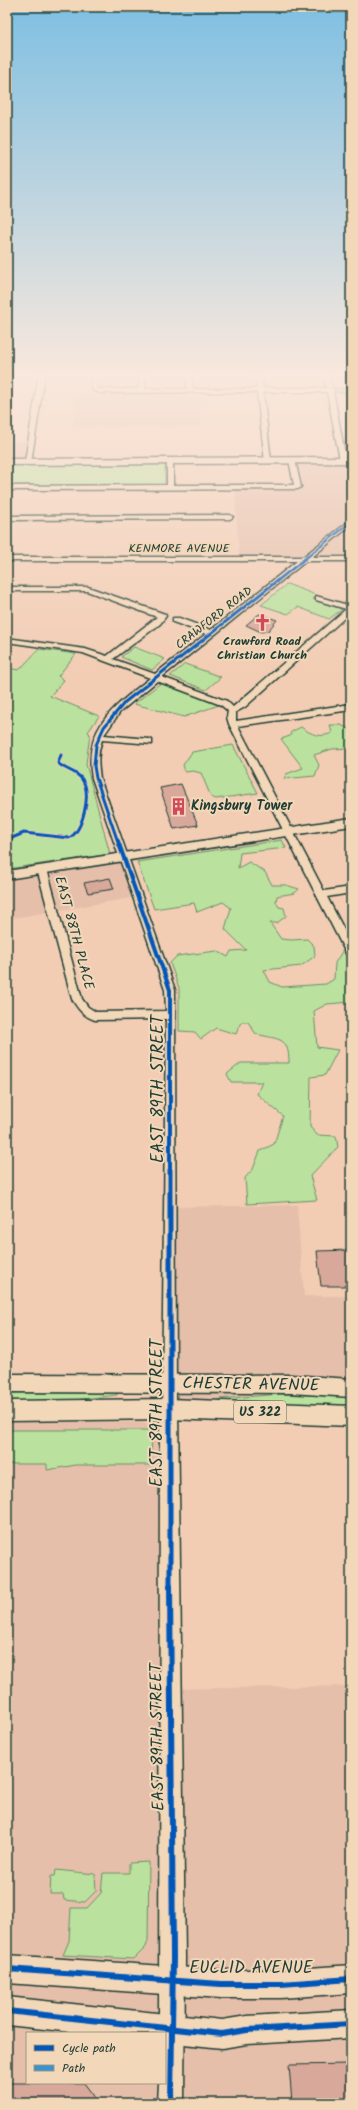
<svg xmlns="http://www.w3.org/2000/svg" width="358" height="2110" viewBox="0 0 358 2110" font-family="Kalam,sans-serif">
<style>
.built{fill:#e6bfaa;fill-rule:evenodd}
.green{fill:#bae19d;stroke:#6c8f68}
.building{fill:#d8a89b;stroke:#1f3d34}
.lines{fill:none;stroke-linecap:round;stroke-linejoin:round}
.street-casing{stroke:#1f3d34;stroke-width:3}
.secondary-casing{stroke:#1f3d34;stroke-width:3}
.primary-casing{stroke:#1f3d34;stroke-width:3}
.street{fill:#f3d7b9;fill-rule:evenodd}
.secondary{fill:#f3d7b9;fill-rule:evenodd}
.primary{fill:#f3d7b9;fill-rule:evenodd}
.quiet{stroke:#3993ce;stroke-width:2;stroke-dasharray:3.5 2;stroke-linecap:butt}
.cycleway-far4-casing{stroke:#f3d7b9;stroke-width:4}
.cycleway-far3-casing{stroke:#f3d7b9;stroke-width:5}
.cycleway-far2-casing{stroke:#f3d7b9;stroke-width:6}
.cycleway-far1-casing{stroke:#f3d7b9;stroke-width:8}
.cycleway-casing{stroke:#f3d7b9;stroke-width:8}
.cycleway-far4{stroke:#0057b8;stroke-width:2.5}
.cycleway-far3{stroke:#0057b8;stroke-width:3}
.cycleway-far2{stroke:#0057b8;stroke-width:4}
.cycleway-far1{stroke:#0057b8;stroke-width:5}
.cycleway{stroke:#0057b8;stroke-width:6}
.labels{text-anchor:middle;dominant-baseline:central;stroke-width:4;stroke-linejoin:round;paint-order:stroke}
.far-street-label{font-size:12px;fill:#1f3d34;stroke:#f3d7b9}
.far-poi-label{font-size:12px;font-weight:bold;fill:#1f3d34;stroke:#f3d7b9}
.shield{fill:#f3d7b9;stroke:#5f6b5c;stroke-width:1}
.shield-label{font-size:13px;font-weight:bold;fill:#1f3d34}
.poi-label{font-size:14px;font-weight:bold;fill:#1f3d34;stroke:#f3d7b9;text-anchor:start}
.street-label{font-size:14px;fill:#1f3d34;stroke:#f3d7b9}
.near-street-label{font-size:17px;fill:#1f3d34;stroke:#f3d7b9}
</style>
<rect width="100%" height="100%" fill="#f2cdb4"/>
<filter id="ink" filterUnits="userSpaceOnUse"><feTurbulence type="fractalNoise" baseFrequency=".025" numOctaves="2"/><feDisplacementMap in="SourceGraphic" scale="8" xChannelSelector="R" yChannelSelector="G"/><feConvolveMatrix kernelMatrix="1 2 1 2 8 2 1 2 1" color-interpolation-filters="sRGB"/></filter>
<g filter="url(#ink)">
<g class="built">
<polygon points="98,392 200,392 201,427 73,427 75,404 70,395"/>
<polygon points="351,438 351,559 239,558 235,488 298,487 292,460 343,460 339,439"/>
<polygon points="7,441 30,441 28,462 7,462"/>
<polygon points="123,858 137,897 7,919 7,875"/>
<polygon points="297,1205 304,1296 351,1296 351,1416 169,1409 170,1207"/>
<path d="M7 1422H143L161 1429V1689L351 1686V2103H7ZM27 2033H165V2083H27Z"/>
</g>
<g class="green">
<rect x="7" y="465" width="158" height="20"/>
<polygon points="287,584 316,595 313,599 342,609 329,619 298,607 288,614 261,605"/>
<polygon points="134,647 165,659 152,670 121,657"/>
<polygon points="39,649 76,654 58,676 64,680 50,696 99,716 88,732 90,734 86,764 110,854 7,869 7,668 19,670"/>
<polygon points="185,664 221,677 206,690 170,676"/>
<polygon points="162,682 219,705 184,717 134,704"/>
<path d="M330 725H341L351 730V748L332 749 314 755 319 765 315 776 284 779 286 774 303 768 281 739 290 736 291 732 301 727C312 735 320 738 332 733Z"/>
<polygon points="233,745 258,793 216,799 211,797 201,773 193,771 185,772 183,765 192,752"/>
<path d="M282 840 286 848 240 853 238 868 249 862 265 872 272 885H286L299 889 295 893 277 896 276 902 279 907 284 908 286 916 277 923H270L281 939 291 940 307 939 314 946 315 956 301 966 264 970 270 982 282 987 326 984 334 979 335 963 343 950 351 967V1002L327 1004 314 1011 317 1047 338 1050 325 1075 311 1077 310 1127 317 1135 336 1136 338 1147 310 1176 317 1200 247 1204 245 1178 253 1169 260 1151 274 1144 283 1116 257 1094 262 1082H231L227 1074 241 1063H289C289 1036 279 1040 256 1034L248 1022H241L236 1034 216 1028 201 1039 195 1032 179 1031V988L170 963 177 956 217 951 228 957 231 951 246 950 225 929 231 908 223 902 197 912 194 903 154 909 137 862Z"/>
<polygon points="7,1393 117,1393 117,1395 74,1400 7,1402"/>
<polygon points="281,1394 351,1397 351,1406 220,1401 219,1399"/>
<polygon points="8,1430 152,1430 151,1465 76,1465 47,1470 47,1464 7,1464"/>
<polygon points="149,1862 148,1941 146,1947 134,1959 63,1955 69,1941 71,1908 87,1908 101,1893 103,1873 129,1873 129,1863"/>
<polygon points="56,1870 95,1874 96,1891 85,1902 64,1900 63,1894 50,1894 51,1876 55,1876"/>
</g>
<g class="building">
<polygon points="259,614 277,620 268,631 261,632 246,625"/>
<polygon points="181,784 198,825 174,829 160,788"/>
<polygon points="110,878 114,889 88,893 84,883"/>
<polygon points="351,1250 351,1286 321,1286 317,1251"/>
<polygon points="351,2064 351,2103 292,2103 289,2065"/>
<polygon points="7,2083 84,2083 99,2103 7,2103"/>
</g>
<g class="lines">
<defs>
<g id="street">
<polygon points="39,373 45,373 31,462 28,464 25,462"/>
<polygon points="91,373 97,373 98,389 139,389 139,373 145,373 145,389 187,389 186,373 192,373 193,389 257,389 255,373 261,373 263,388 326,388 323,373 329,373 332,389 351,389 351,393 333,391 346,460 343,462 340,460 327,392 263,392 271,461 268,463 265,461 257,392 100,393 92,390"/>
<polygon points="292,458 295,460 301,487 298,489 7,490 7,486 167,485 167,461 170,459 173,461 173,485 294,485 289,460"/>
<polygon points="7,516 230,515 233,517 230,519 7,520"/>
<path d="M351 520V525L312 557H351V561H306L162 677 227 701 233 707 346 609 316 600V596L351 606V612L245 707 236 712V721L351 704V710L238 726 324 891 351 887V893L327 897 351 943V957L346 953 229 724 227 717 228 711 221 705 157 681 120 712 104 735 149 739 152 740V744L102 740C97 753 98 765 100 778L175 990 176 1409 174 1413 169 1415 164 1413 162 1409 166 1019 95 1020C83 1016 78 1009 72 999L37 869 42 866 47 869 82 999 88 1007 96 1012 166 1011 165 990 92 778C83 728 114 707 150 678L83 653 7 642V638L85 649 107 656 157 617 87 591H7V587H88L165 614 166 616 160 624 113 659 155 674 206 634 173 622V618H179L211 630 297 561H7V557H303Z"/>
</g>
<g id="secondary">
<polygon points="351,457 351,463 7,465 7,459"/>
<polygon points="351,818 351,826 7,879 7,871"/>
<polygon points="169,1400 176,1403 178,1409 185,1957 184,2103 158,2103 159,2083 165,2083 165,2033 159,2033 160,1409 162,1403"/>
</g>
<g id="primary">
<polygon points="7,1374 291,1375 351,1379 351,1397 291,1393 7,1392"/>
<polygon points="169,1399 351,1406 351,1426 169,1419 7,1421 7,1401"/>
<polygon points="7,1955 221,1970 281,1970 351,1965 351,1993 281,1998 221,1998 7,1983"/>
<polygon points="7,1997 222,2020 247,2016 351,2010 351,2038 247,2044 222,2048 165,2042 165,2033 81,2033 7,2025"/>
</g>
</defs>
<use href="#street" class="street-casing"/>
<use href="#secondary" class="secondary-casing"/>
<use href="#primary" class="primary-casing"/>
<use href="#street" class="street"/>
<use href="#secondary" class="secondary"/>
<use href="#primary" class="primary"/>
<polyline class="quiet" points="334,390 351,391"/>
<defs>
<polyline id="cycleway-far4" points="277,581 351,522"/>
<g id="cycleway-far3">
<path d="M7 840 24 833 69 838C83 831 91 795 83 781 78 771 66 771 58 763L61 755"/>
<polyline points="118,842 96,778 94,766 96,745 104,727 125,702 278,580"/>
</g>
<polyline id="cycleway-far2" points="118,841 170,990 170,1171"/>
<polyline id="cycleway-far1" points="170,1170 170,1587"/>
<g id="cycleway">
<polyline points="170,1586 173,1957 171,2103"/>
<polyline points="7,1969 221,1984 281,1984 351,1979"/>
<polyline points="7,2011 222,2034 247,2030 351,2024"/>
</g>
</defs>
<use href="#cycleway-far4" class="cycleway-far4-casing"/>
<use href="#cycleway-far3" class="cycleway-far3-casing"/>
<use href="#cycleway-far2" class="cycleway-far2-casing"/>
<use href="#cycleway-far1" class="cycleway-far1-casing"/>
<use href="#cycleway" class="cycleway-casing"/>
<use href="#cycleway-far4" class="cycleway-far4"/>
<use href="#cycleway-far3" class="cycleway-far3"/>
<use href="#cycleway-far2" class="cycleway-far2"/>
<use href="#cycleway-far1" class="cycleway-far1"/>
<use href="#cycleway" class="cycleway"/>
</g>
</g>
<linearGradient id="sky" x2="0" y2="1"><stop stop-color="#7ebfe2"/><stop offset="0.56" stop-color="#f9e8dd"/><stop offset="1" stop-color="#f9e8dd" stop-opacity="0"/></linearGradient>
<rect width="358" height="669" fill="url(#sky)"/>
<defs>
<symbol id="church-bare" viewBox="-9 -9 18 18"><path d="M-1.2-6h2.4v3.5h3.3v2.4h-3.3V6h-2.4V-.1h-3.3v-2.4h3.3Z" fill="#d1495b" stroke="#f3d7b9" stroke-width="2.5" paint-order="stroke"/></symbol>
<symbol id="building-bare" viewBox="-9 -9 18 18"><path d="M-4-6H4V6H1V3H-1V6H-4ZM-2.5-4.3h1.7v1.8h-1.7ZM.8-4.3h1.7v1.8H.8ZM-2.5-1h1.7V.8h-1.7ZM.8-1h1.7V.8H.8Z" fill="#d1495b" stroke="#f3d7b9" stroke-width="2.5" paint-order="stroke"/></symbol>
</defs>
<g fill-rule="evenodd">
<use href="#church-bare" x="250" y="610" width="25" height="25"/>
<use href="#building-bare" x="166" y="794" width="25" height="25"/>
</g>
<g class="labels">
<g class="far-street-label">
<text x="179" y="548">KENMORE AVENUE</text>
<text transform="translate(214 618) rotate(-38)">CRAWFORD ROAD</text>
</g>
<g class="far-poi-label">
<text x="262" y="641">Crawford Road<tspan x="262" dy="14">Christian Church</tspan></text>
</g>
<rect class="shield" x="234" y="1401" width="52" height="22" rx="3"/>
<g class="shield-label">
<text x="260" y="1412">US 322</text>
</g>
<g class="poi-label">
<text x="191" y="806">Kingsbury Tower</text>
</g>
<g class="street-label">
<text transform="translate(74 933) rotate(75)">EAST 88TH PLACE</text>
</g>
<g class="near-street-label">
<text transform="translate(158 1089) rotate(-90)">EAST 89TH STREET</text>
<text transform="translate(251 1385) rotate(1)">CHESTER AVENUE</text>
<text transform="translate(157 1413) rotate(-90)">EAST 89TH STREET</text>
<text transform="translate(158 1737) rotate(-91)">EAST 89TH STREET</text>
<text x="251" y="1968">EUCLID AVENUE</text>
</g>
</g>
<rect width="358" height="2110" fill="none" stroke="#f3d7b9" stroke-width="24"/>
<rect x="12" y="12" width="334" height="2086" fill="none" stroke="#1f3d34" stroke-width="1.5" filter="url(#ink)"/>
<rect x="26" y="2032" width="140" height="52" fill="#f3d7b9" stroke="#9e9984"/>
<rect x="34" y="2045" width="20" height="6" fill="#0057b8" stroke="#9e9984"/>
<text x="62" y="2052" font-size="12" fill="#1f3d34">Cycle path</text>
<rect x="34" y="2065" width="20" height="6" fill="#3993ce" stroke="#9e9984"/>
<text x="62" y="2072" font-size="12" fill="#1f3d34">Path</text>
</svg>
